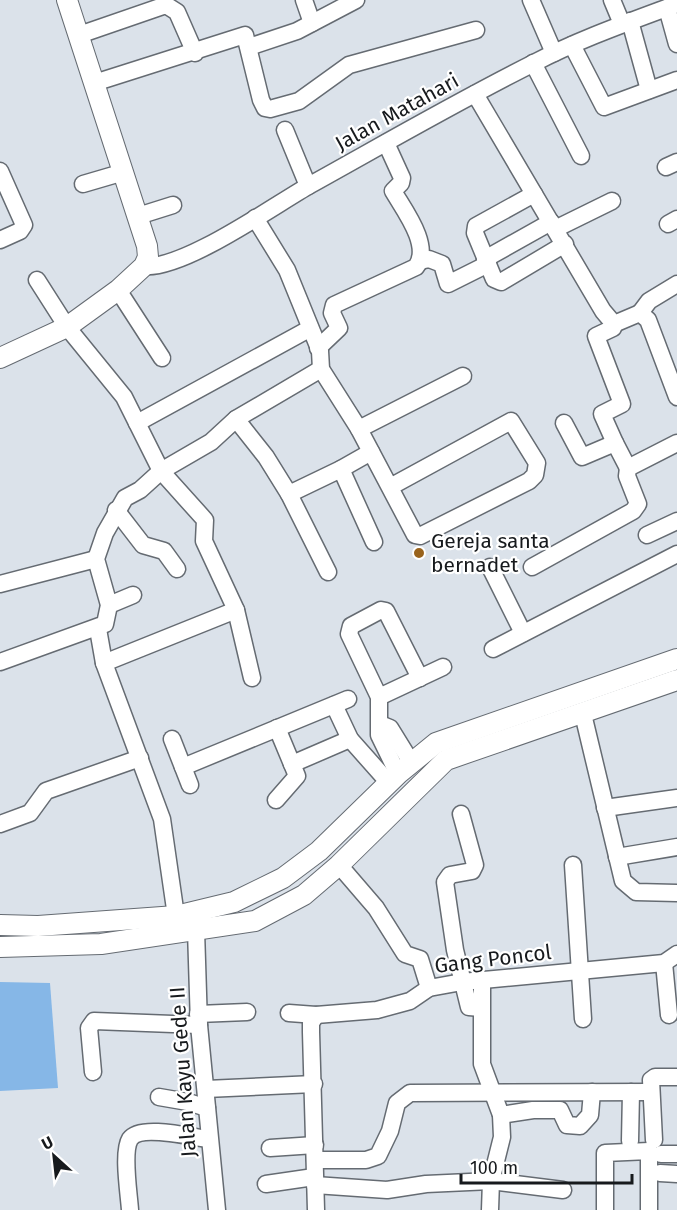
<svg xmlns="http://www.w3.org/2000/svg" width="677" height="1210" viewBox="0 0 677 1210" font-family="'Fira Sans',sans-serif">
<style>
.green{fill:#86b7e7}
.lines{fill:none;stroke-linecap:round;stroke-linejoin:round}
.minor-casing{stroke:#656b72;stroke-width:19}
.major-casing{stroke:#656b72;stroke-width:22}
.minor{stroke:#fff;stroke-width:16}
.major{stroke:#fff;stroke-width:20}
.poi-dot{fill:#99631c;stroke:#fff;stroke-width:2}
.labels{text-anchor:middle;dominant-baseline:central;stroke-width:4.5;stroke-linejoin:round;paint-order:stroke}
.street-label{font-size:21px;fill:#171a1d;stroke:#fff}
.poi-label{font-size:21px;fill:#171a1d;stroke:#fff;text-anchor:start}
</style>
<rect width="100%" height="100%" fill="#dbe2ea"/>
<polygon class="green" points="0,982 50,983 58,1088 0,1091"/>
<g class="lines">
<defs>
<g id="minor">
<polyline points="304,0 312,23"/>
<polyline points="531,0 554,53"/>
<polyline points="612,0 622,24"/>
<polyline points="667,8 677,44"/>
<polyline points="630,21 649,90"/>
<polyline points="79,35 166,5 177,12 195,53"/>
<polyline points="572,45 604,107 677,80"/>
<polyline points="249,47 297,31 356,0"/>
<polyline points="533,63 581,156"/>
<polyline points="94,83 245,35 261,100 265,108 270,109 299,101 349,65 476,30"/>
<polyline points="475,94 603,311 614,324 640,313 648,320 677,397"/>
<polyline points="285,130 308,186"/>
<polyline points="666,167 677,162"/>
<polyline points="0,171 24,225 20,231 0,240"/>
<polyline points="83,184 124,172"/>
<polyline points="534,194 476,226 475,233 494,279 501,282 565,244"/>
<polyline points="138,216 173,205"/>
<polyline points="255,218 287,270 320,351 321,369 359,429 415,535 420,536 529,481 535,475 537,463 511,421 390,487"/>
<polyline points="668,224 677,219"/>
<polyline points="555,229 612,201"/>
<polyline points="485,259 551,222"/>
<polyline points="420,261 429,259 442,264 448,284 488,264"/>
<path d="M144 266C183 270 273 206 310 185 384 144 458 101 534 63 580 39 629 22 677 4"/>
<polyline points="37,280 67,327 124,397 161,471 205,520 204,541 236,610 252,678"/>
<polyline points="118,290 162,358"/>
<polyline points="640,313 649,301 677,284"/>
<polyline points="614,324 613,328 596,336 622,404 602,414 615,443"/>
<path d="M318 348 339 328 332 313 334 305 416 267C432 246 404 210 393 191L401 183 402 178 386 143"/>
<polyline points="236,419 266,457 289,494"/>
<polyline points="137,423 309,329"/>
<polyline points="564,423 582,457 615,443 628,468"/>
<polyline points="359,429 463,376"/>
<polyline points="341,469 374,542"/>
<polyline points="116,510 143,545 164,551 177,569"/>
<polyline points="647,535 677,521"/>
<polyline points="490,567 523,633"/>
<polyline points="532,567 633,511 638,504 627,476 628,468 677,443"/>
<polyline points="328,572 289,494 341,469 371,452"/>
<polyline points="0,584 96,559"/>
<polyline points="109,605 133,595"/>
<polyline points="98,629 104,663 162,819 176,916"/>
<polyline points="493,649 677,554"/>
<polyline points="0,662 105,624 109,605 96,559 105,533 125,498 140,490 161,471 211,442 236,419 321,369"/>
<polyline points="104,663 236,610"/>
<polyline points="379,697 443,667"/>
<polyline points="334,705 350,739 389,783"/>
<polyline points="583,714 623,881 636,892 677,893"/>
<polyline points="380,724 390,728 411,762"/>
<polyline points="172,739 190,785"/>
<polyline points="292,764 350,739"/>
<polyline points="183,767 348,699"/>
<polyline points="398,774 379,735 379,697 349,634 351,626 381,610 386,611 420,678"/>
<polyline points="276,800 297,776 277,728"/>
<polyline points="605,808 677,798"/>
<polyline points="461,814 475,865 472,871 450,875 445,882 455,950 469,1007 481,1008"/>
<polyline points="0,824 30,813 46,791 140,758"/>
<polyline points="617,857 677,847"/>
<polyline points="339,865 376,908 405,954 420,959 429,988"/>
<polyline points="573,865 583,1019"/>
<polyline points="196,930 199,1025 217,1210"/>
<polyline points="664,963 669,1015"/>
<polyline points="482,983 482,1064 501,1115 502,1137 491,1181 490,1210"/>
<polyline points="289,1013 316,1015 377,1010 410,1001 429,988 462,982 664,963 677,954"/>
<polyline points="198,1014 247,1012"/>
<polyline points="316,1015 311,1023 311,1032 316,1210"/>
<polyline points="93,1072 89,1028 94,1021 199,1025"/>
<polyline points="206,1089 314,1084"/>
<polyline points="159,1097 188,1102 207,1108"/>
<polyline points="501,1115 533,1110 560,1110 567,1125 580,1126 590,1115 592,1092"/>
<polyline points="654,1140 651,1080 655,1077 677,1077"/>
<polyline points="630,1141 631,1092"/>
<polyline points="270,1148 315,1145"/>
<polyline points="661,1154 677,1154"/>
<polyline points="315,1160 366,1160 378,1156 390,1131 397,1103 410,1093 651,1092"/>
<polyline points="660,1173 677,1174"/>
<polyline points="266,1184 314,1177"/>
<polyline points="315,1185 387,1190 426,1184 491,1181 563,1190"/>
<path d="M130 1210C129 1194 122 1152 130 1139 140 1124 192 1137 208 1139"/>
<polyline points="605,1210 605,1153 649,1151 649,1210"/>
</g>
<g id="major">
<polyline points="0,358 67,327 118,290 144,266 148,257 147,246 67,0"/>
<polyline points="0,925 38,926 176,916 234,902 283,878 319,851 398,774 436,743 677,659"/>
<polyline points="0,947 101,944 255,921 304,895 339,865 446,760 677,680"/>
</g>
</defs>
<use href="#minor" class="minor-casing"/>
<use href="#major" class="major-casing"/>
<use href="#minor" class="minor"/>
<use href="#major" class="major"/>
</g>
<circle class="poi-dot" cx="419" cy="553" r="6"/>
<g class="labels">
<g class="street-label">
<text transform="translate(397 112) rotate(-29)">Jalan Matahari</text>
<text transform="translate(493 959) rotate(-7)">Gang Poncol</text>
<text transform="translate(183 1072) rotate(-94)">Jalan Kayu Gede II</text>
</g>
<g class="poi-label">
<text x="431" y="541">Gereja santa<tspan x="431" dy="24">bernadet</tspan></text>
</g>
</g>
<g transform="translate(54 1156) rotate(333)" stroke="#ffffff" stroke-width="4.5" paint-order="stroke">
<path d="M0-4.5L10 22L0 15L-10 22Z" fill="#171a1d"/>
<text y="-9" font-size="16" font-weight="bold" text-anchor="middle" fill="#171a1d">U</text>
</g>
<path d="M461 1174v9h171v-9" fill="none" stroke="#171a1d" stroke-width="3"/>
<text x="470" y="1174" font-size="18" fill="#171a1d" stroke="#ffffff" stroke-width="4.5" paint-order="stroke">100 m</text>
</svg>
